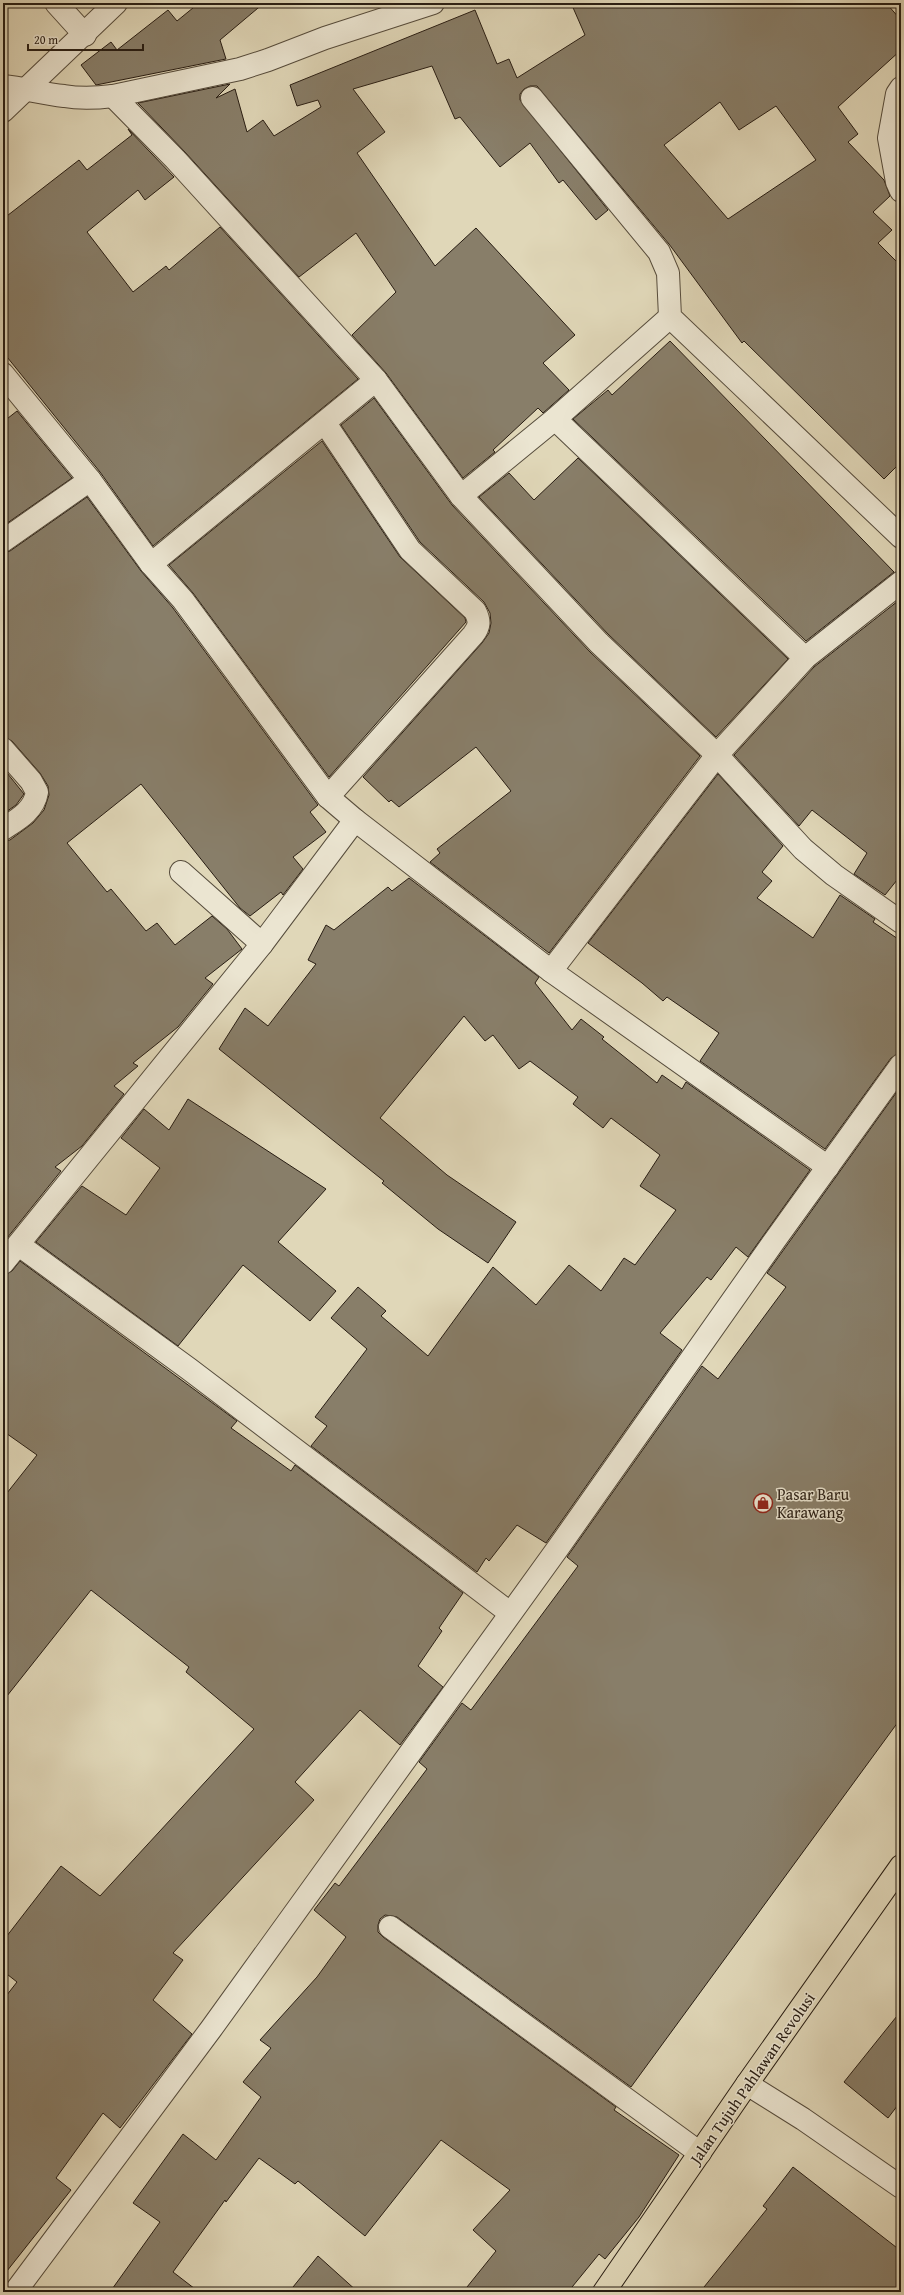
<svg xmlns="http://www.w3.org/2000/svg" width="904" height="2295" viewBox="0 0 904 2295" font-family="'Gentium Book Plus',serif">
<style>
.building{fill:#887e69;stroke:#281d13;fill-rule:evenodd}
.lines{fill:none;stroke-linecap:round;stroke-linejoin:round}
.minor-casing{stroke:#564c3c;stroke-width:24}
.major-casing{stroke:#281d13;stroke-width:24}
.minor{stroke:#ebe5d1;stroke-width:22}
.major{stroke:#e0d7b8;stroke-width:22}
.labels{text-anchor:middle;dominant-baseline:central;stroke-width:3;stroke-linejoin:round;paint-order:stroke}
.poi-label{font-size:16px;fill:#281d13;stroke:#ebe5d1;text-anchor:start}
.street-label{font-size:16px;fill:#281d13;stroke:#ebe5d1}
</style>
<rect width="100%" height="100%" fill="#e0d7b8"/>
<filter id="stains"><feTurbulence type="fractalNoise" baseFrequency=".005" numOctaves="4"/><feColorMatrix values="0 0 0 0 .2 0 0 0 0 .09 0 0 0 0 .02 0 0 0 .5 -.17"/></filter>
<radialGradient id="worn" r=".72"><stop offset=".6" stop-color="#630" stop-opacity="0"/><stop offset="1" stop-color="#630" stop-opacity=".3"/></radialGradient>
<g class="building">
<polygon points="199,3 264,3 220,40 226,59 96,85 81,65 111,42 117,50 168,10 177,21"/>
<path d="M571 3H886L901 20V50L838 107 858 134 848 142 884 180 890 196 873 212 892 230 878 243 901 266V462L884 479 744 341 742 343 669 244 537 86H530L524 89 520 94V100L608 210 596 220 563 180 559 183 530 143 500 167 460 117 455 119 432 66 353 89 385 132 357 153 435 266 476 228 575 335 543 363 569 390 543 413 538 408 493 450 495 452 463 478 386 373 352 335 396 292 356 233 299 277 184 151 138 103 230 84 216 98 235 89 247 132 263 120 274 136 321 107 318 100 297 106 290 85 475 10 497 64 509 59 517 78 585 35ZM720 102 739 130 776 106 816 160 728 219 664 145Z"/>
<polygon points="128,129 174,177 145,200 138,190 87,232 133,292 166,266 169,270 220,227 358,379 153,546 100,472 3,352 3,219 79,160 87,170 132,135"/>
<polygon points="670,341 894,572 806,641 573,419 608,390 612,395"/>
<polygon points="374,398 452,505 590,652 700,756 549,953 430,862 440,853 437,849 511,791 476,747 399,807 391,800 389,802 363,777 482,643 489,633 491,623 490,613 484,602 420,542 341,425"/>
<polygon points="17,411 72,478 3,526 3,422"/>
<polygon points="322,441 400,557 465,618 466,622 329,777 193,593 169,565"/>
<polygon points="578,458 788,659 716,737 608,634 479,497 509,473 534,500"/>
<polygon points="87,497 141,571 173,608 318,805 310,812 326,832 293,857 303,869 283,895 281,892 250,916 240,908 141,784 67,843 107,892 111,889 146,931 157,923 175,945 212,916 227,929 242,949 205,978 213,984 178,1027 133,1063 138,1066 114,1086 124,1094 82,1146 55,1167 61,1171 3,1243 3,841 10,840 33,823 44,810 49,795 48,786 40,773 12,741 3,737 3,553 10,551"/>
<polygon points="898,601 901,604 901,875 885,895 854,874 867,853 812,810 799,826 734,755 814,667"/>
<polygon points="3,768 24,794 16,805 3,814"/>
<polygon points="718,774 783,846 762,872 772,881 757,898 813,938 840,895 875,919 873,922 901,941 901,1053 891,1058 825,1149 700,1061 719,1033 667,997 663,1001 642,983 588,943"/>
<polygon points="409,878 539,977 535,983 572,1030 581,1019 604,1037 602,1039 657,1083 662,1075 682,1089 686,1082 810,1170 748,1257 736,1247 711,1280 707,1277 660,1333 682,1350 546,1543 517,1525 489,1561 486,1558 477,1572 311,1446 327,1426 315,1417 367,1349 331,1318 358,1287 386,1311 381,1316 428,1356 493,1267 536,1305 569,1265 601,1291 624,1258 635,1265 676,1210 640,1186 660,1155 611,1118 603,1128 573,1104 578,1097 530,1061 519,1069 493,1035 485,1041 464,1016 380,1118 447,1175 516,1222 488,1263 438,1229 382,1183 384,1181 219,1049 245,1008 268,1026 316,964 308,960 326,925 334,930 388,887 392,891"/>
<polygon points="901,1086 901,1718 631,2087 397,1917 385,1915 380,1919 378,1925 378,1932 383,1937 616,2107 614,2110 679,2155 639,2217 605,2259 599,2254 568,2292 463,2292 496,2251 473,2230 510,2190 441,2140 365,2236 298,2181 295,2184 259,2158 226,2202 225,2200 173,2272 199,2292 110,2292 160,2222 133,2203 183,2134 216,2160 261,2097 243,2082 271,2048 260,2040 317,1977 346,1937 314,1910 335,1883 339,1886 427,1769 419,1762 462,1703 471,1710 578,1566 567,1557 702,1366 718,1379 786,1287 767,1273"/>
<polygon points="188,1099 326,1189 278,1242 336,1291 310,1321 243,1265 178,1346 36,1242 82,1186 126,1215 160,1168 121,1138 144,1109 169,1130"/>
<polygon points="20,1261 237,1421 231,1428 291,1471 295,1465 463,1593 439,1628 442,1631 418,1666 443,1687 400,1745 360,1710 295,1782 314,1800 173,1953 183,1960 153,2000 192,2034 120,2128 103,2113 56,2178 71,2190 3,2276 3,2000 17,1982 3,1971 3,1941 61,1866 100,1896 254,1729 186,1672 189,1667 91,1590 3,1701 3,1498 37,1455 3,1431 3,1275 12,1271"/>
<polygon points="901,2011 901,2101 888,2118 844,2082"/>
<polygon points="793,2167 901,2251 901,2292 700,2292 767,2209 763,2206"/>
<polygon points="318,2256 358,2292 289,2292"/>
</g>
<g class="lines">
<defs>
<g id="minor">
<polyline points="56,3 85,35"/>
<path d="M3 86C24 88 43 94 64 96 81 99 97 98 113 96L240 69 268 60 325 38 433 3"/>
<polyline points="901,88 897,94 889,138 897,182 901,191"/>
<polyline points="113,96 175,159 376,380 461,496 599,643 717,755 803,849 834,875 901,922"/>
<polyline points="532,98 659,252 668,273 670,317 901,537"/>
<polyline points="3,111 116,3"/>
<polyline points="3,374 90,480 151,564 183,600 328,797 355,820 551,971 828,1167"/>
<polyline points="555,419 805,658"/>
<path d="M325 423 410 550 475 611C480 621 480 626 473 635L328 797"/>
<polyline points="461,496 555,419 670,317"/>
<polyline points="3,541 90,480"/>
<polyline points="151,564 376,380"/>
<path d="M3 749 31 781 37 792C34 811 17 820 3 829"/>
<polyline points="181,872 262,944"/>
<polyline points="551,971 717,755 805,658 901,582"/>
<polyline points="19,1245 189,1369 510,1613"/>
<polyline points="3,1263 262,944 355,820"/>
<polyline points="390,1927 700,2153"/>
<polyline points="747,2084 803,2119 901,2187"/>
<polyline points="15,2292 211,2029 558,1548 775,1240 901,1065"/>
</g>
<polyline id="major" points="604,2292 747,2084 901,1866"/>
</defs>
<use href="#minor" class="minor-casing"/>
<use href="#major" class="major-casing"/>
<use href="#minor" class="minor"/>
<use href="#major" class="major"/>
</g>
<defs>
<symbol id="shop-ring" viewBox="-11 -11 22 22"><circle r="9.5" fill="#ebe5d1" stroke="#8f2418" stroke-width="1.5"/><path d="M-5-2.5h2.3a2.7 3.5 0 0 1 5.4 0H5L5.5 6h-11ZM-1.5-2.5h3a1.5 2.3 0 0 0-3 0Z" fill="#8f2418"/></symbol>
</defs>
<g fill-rule="evenodd">
<use href="#shop-ring" x="752" y="1492" width="22" height="22"/>
</g>
<g class="labels">
<g class="poi-label">
<text x="777" y="1494">Pasar Baru<tspan x="777" dy="18">Karawang</tspan></text>
</g>
<g class="street-label">
<text transform="translate(752 2078) rotate(-55)">Jalan Tujuh Pahlawan Revolusi</text>
</g>
</g>
<rect width="904" height="2295" fill="none" stroke="#e0d7b8" stroke-width="16"/>
<rect x="4" y="4" width="896" height="2287" fill="none" stroke="#281d13" stroke-width="2"/>
<rect x="8" y="8" width="888" height="2279" fill="none" stroke="#281d13"/>
<path d="M28 44v6h115v-6" fill="none" stroke="#281d13" stroke-width="2"/>
<text x="34" y="44" font-size="12" fill="#281d13" stroke="#ebe5d1" stroke-width="3" paint-order="stroke">20 m</text>
<rect width="100%" height="100%" filter="url(#stains)"/>
<rect width="100%" height="100%" fill="url(#worn)"/>
</svg>
